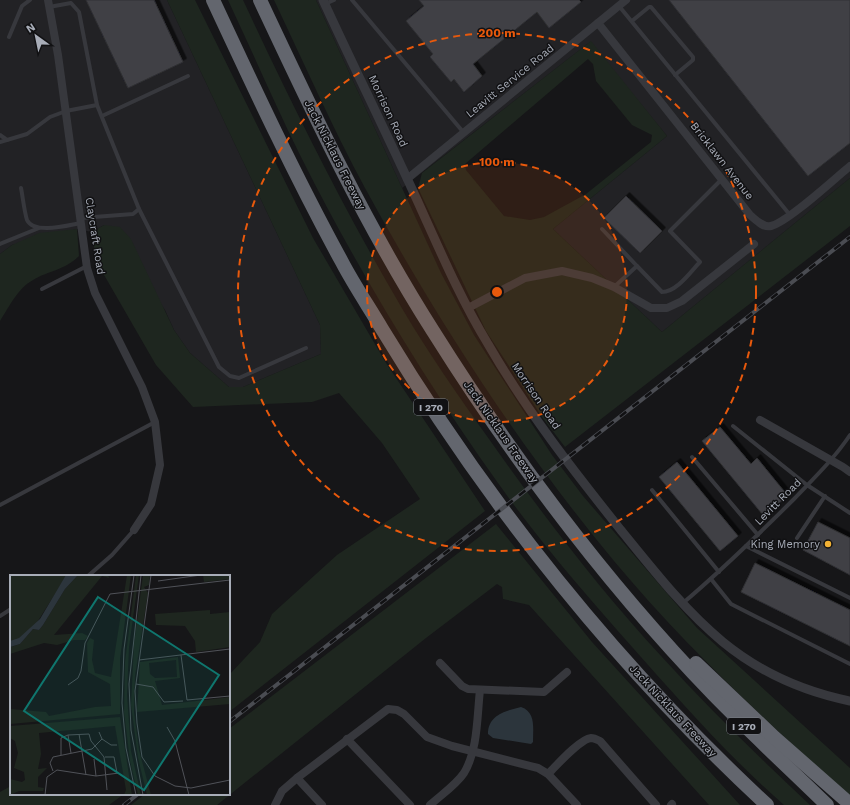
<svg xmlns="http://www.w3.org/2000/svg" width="850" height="805" viewBox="0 0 850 805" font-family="'Work Sans',sans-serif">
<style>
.built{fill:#222225}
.green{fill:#1e261f;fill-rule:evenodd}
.water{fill:#2c353c}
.building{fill:#404145;stroke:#303034;filter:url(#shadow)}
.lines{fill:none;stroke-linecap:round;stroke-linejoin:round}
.service{stroke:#37383d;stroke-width:4}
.minor{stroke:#37383d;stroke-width:8}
.tertiary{stroke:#37383d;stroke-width:9}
.motorway{stroke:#63666e;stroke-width:14}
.rail-casing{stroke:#4a4c52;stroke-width:4}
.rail{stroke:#111113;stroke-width:2.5;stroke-dasharray:8;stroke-linecap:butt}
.ring{fill:none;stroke:#e8590c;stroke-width:2;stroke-dasharray:7 5}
.poi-dot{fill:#f2b134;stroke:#111113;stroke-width:1.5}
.labels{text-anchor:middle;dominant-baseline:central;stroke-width:3;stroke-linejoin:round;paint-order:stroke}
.shield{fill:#111113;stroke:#7b7e86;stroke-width:1}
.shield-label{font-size:10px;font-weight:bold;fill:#a8adb8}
.street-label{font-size:11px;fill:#a8adb8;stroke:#111113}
.poi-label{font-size:11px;fill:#a8adb8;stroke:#111113;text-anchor:end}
.inset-road{fill:none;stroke:#505258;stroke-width:1}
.view{fill:#0f766e;fill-opacity:0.15;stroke:#0f766e;stroke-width:2}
.inset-edge{fill:none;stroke:#a8adb8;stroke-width:2}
.centre{fill:#e8590c;stroke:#111113;stroke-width:2}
.ring-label{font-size:12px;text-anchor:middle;font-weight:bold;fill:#e8590c;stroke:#111113;stroke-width:3;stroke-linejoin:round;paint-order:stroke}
</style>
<defs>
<filter id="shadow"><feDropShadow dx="3.5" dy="-3.5" stdDeviation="0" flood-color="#0009"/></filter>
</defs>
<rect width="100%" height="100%" fill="#161618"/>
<g class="built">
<polygon points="0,0 167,0 320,325 321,354 243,387 229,387 190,353 174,330 165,310 104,225 92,232 77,229 12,245 0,254"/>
<polygon points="316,0 850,0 850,178 662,332 553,229 667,136 590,42 402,188"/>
</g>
<g class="green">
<polygon points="167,0 195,0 313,238 386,363 485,511 229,712 229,675 260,642 272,614 337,555 420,499 382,443 339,393 312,402 193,407 156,365 96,261 92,232 104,225 120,227 131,239 174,330 190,353 229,387 243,387 321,354 320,325"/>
<path d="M228 0H243C292 105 344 210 403 310 429 354 459 397 489 439 542 514 599 589 662 657 709 709 759 757 810 805H784C729 757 681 702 633 648 586 595 539 541 498 483 424 379 356 267 299 153 274 102 252 51 228 0Z"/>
<path d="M274 0H316L441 273 474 335 552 455 583 496 697 628 850 768V796C767 723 685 646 614 561 520 448 435 317 365 188 332 127 304 63 274 0Z"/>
<path d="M591 41 667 136 553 229 662 332 850 178V226L565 447 542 417 486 331 418 188 422 173ZM588 59 593 64 596 81 632 125 652 135 651 142 586 194 544 217 530 220 504 216 466 170 465 164Z"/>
<path d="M77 229 79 256C63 271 50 270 33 280 18 288 9 307 0 321V254L12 245 39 233Z"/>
<polygon points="496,524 592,642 740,805 709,805 529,605 503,599 502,587 497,584 426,638 217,805 131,805 145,794 229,794 229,729"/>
<polygon points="11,786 11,794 124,794 109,805 0,805 0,792"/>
</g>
<path class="water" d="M521 707C536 712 533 728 533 742L531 744 493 738 488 734C488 715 505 711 521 707Z"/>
<g class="building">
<polygon points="86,0 154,0 183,62 128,88"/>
<polygon points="419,0 579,0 581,2 549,28 537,12 473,64 482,76 464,92 454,79 451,82 430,57 433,54 406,21 424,6"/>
<polygon points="669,0 850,0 850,143 808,176"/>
<polygon points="626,196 662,231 640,253 604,218"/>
<polygon points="720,427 751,464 757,458 788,496 763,515 702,441"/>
<polygon points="677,462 738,536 720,551 659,477"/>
<polygon points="818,522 850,538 850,575 803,550"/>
<polygon points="755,563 850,610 850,646 741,592"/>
</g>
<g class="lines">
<g class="service">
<polyline points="352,0 464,133"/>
<polyline points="325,4 334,0"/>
<polyline points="619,6 790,215"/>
<polyline points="632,21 649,7 651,7 693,57 693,60 675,75"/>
<polyline points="9,37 22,6 30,0"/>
<polyline points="102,116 188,76"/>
<polyline points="0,135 7,140"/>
<polyline points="0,142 27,134 50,117 66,111 97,105 79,12 71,3 49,7"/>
<path d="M21 188C23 198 24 210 27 220 34 235 69 225 81 223"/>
<polyline points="139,209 219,367 230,376 239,378 306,348"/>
<polyline points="81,218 133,214 139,209 97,105"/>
<polyline points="602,229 637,266 614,287"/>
<polyline points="0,244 39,228"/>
<path d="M637 266 662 292C677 292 691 271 700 262L670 231 722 179"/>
<polyline points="42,289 87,266"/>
<polyline points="733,426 807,485 850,513"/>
<polyline points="692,457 758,535"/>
<polyline points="652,490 719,572"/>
<polyline points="0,505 155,422"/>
<polyline points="797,538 825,496"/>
<polyline points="746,546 850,598"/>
<polyline points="88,576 112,555 134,530"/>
<polyline points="711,579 731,604 850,664"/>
<path d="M683 603C722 570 758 535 794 499 814 478 834 459 850 435"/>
<polyline points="0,616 11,609"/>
</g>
<g class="minor">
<polyline points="48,0 58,55 87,268 95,293 142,387 155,422 160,465 151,504 134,530"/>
<path d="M598 23 750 215C756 220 763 228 771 226 788 222 834 179 850 166"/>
<polyline points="407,179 626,0"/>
<polyline points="468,308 525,278 562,271 592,278 614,287 651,308 667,308 682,301 754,244"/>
<polyline points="760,420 843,467 850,472"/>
<polyline points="440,663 462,686 468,689 544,692 567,672"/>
<polyline points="347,739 410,805"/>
<path d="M548 774C557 765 580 739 591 738 594 738 598 740 600 741L656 805"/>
<polyline points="297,778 322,805"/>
<polyline points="275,805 282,791 297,778 388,709 397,710 404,714 427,737 452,746 538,768 548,774 577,805"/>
<path d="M430 805C441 795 456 785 464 773 478 750 477 716 480 690"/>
<polyline points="671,805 672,804"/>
</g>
<path class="tertiary" d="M323 0C352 63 383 126 412 189 436 241 458 295 488 344 526 410 573 470 620 529 689 614 737 678 850 701"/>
<g class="motorway">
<path d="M213 0C254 88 295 176 342 262 354 285 369 307 382 329 488 504 617 666 767 805"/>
<path d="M260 0C313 113 366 226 433 331 514 460 607 584 713 694 750 732 789 768 827 805"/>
<polyline points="696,663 775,738 850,804"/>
</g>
<defs>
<g id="rail">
<polyline points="229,722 850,237"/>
<polyline points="124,805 138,794"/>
</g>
</defs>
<use href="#rail" class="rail-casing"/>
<use href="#rail" class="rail"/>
</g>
<circle cx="497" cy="292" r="130" fill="#e8590c" fill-opacity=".12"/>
<g class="ring">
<circle cx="497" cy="292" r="130"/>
<circle cx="497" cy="292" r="259"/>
</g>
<circle class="poi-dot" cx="828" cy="544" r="4"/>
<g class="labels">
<g class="shield">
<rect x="414" y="399" width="34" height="16" rx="3"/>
<rect x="727" y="718" width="34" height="16" rx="3"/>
</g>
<g class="shield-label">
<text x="431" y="407">I 270</text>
<text x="744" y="726">I 270</text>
</g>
<g class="street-label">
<text transform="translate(510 81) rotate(-39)">Leavitt Service Road</text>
<text transform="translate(388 111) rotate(65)">Morrison Road</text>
<text transform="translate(335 155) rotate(63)">Jack Nicklaus Freeway</text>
<text transform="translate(722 161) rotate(52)">Bricklawn Avenue</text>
<text transform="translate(95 236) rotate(81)">Claycraft Road</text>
<text transform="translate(536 396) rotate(56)">Morrison Road</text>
<text transform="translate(501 432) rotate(55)">Jack Nicklaus Freeway</text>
<text transform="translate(778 502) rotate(-45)">Levitt Road</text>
<text transform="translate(673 711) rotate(47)">Jack Nicklaus Freeway</text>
</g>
<g class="poi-label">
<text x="820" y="544">King Memory</text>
</g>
</g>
<g transform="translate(10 575)">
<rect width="220" height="220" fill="#161618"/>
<path d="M0 0H57L26 49 9 64 0 67ZM68 0H98L99 3 92 1 44 60 72 58 78 61 75 65H64L47 70 34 68 0 79V72L10 69 23 54 29 55 33 50 55 14ZM117 0H121L110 84V139L0 149V134L36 137 39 141 85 132 101 131 100 109 78 97 77 68 80 63 84 65 82 85 85 98 101 102ZM126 0H129L119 72 117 120 121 176 131 220H128L120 186 114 137 115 87ZM133 0H140L139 10 134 12 138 18 125 101 124 137 129 175 141 220H137L128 183 121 130 124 69ZM193 0H220V4L194 7ZM200 35V39L220 37V72L186 77 185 66 175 51 146 50 145 39ZM168 82 170 103 145 106 152 130 220 122V129L127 137 130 87ZM166 85 167 102 145 103 140 99 139 88ZM110 142 122 220H114L116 215 105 151 29 158 31 179 28 194 37 193 28 202V212L34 213 33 216H9L0 220V204L12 207 15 205 14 197 4 193 8 178 5 166 0 163V151Z" fill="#1e261f" fill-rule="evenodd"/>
<path d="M56 0H68L55 14 33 50 29 55 23 54 10 69 0 72V66L9 63 30 44Z" fill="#2c353c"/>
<path class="inset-road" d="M124 0 114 74 112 128 116 173 126 220M131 0 119 109 121 155 133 220M141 0 125 116 127 148 132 182 145 201 165 211 181 213 220 205M148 6 191 0M171 80 177 125 220 121M129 85 220 74M126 109 143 112 154 127 173 126M58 110 68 103 71 96 75 68 100 19 220 5M157 152 165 166 179 220M89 157 92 164 101 170H107M69 159 76 200M58 160 61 178M51 180V163L58 160 79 159 81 166 94 182 97 215M95 182H104L107 198M84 184 86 201M43 196 40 188 43 182 82 174 92 164M26 220H40M35 220 37 202 47 195 86 201 109 198"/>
<path class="view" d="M88 22 209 100 134 215 14 136Z"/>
<rect width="220" height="220" class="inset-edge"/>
</g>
<circle cx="497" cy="292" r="6" class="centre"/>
<g class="ring-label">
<text x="497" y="37">200 m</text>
<text x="497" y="166">100 m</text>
</g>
<g transform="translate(36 36) rotate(327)" stroke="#111113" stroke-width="3" paint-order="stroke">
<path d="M0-3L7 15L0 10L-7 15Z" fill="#a8adb8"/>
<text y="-6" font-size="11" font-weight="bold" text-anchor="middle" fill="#a8adb8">N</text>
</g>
</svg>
